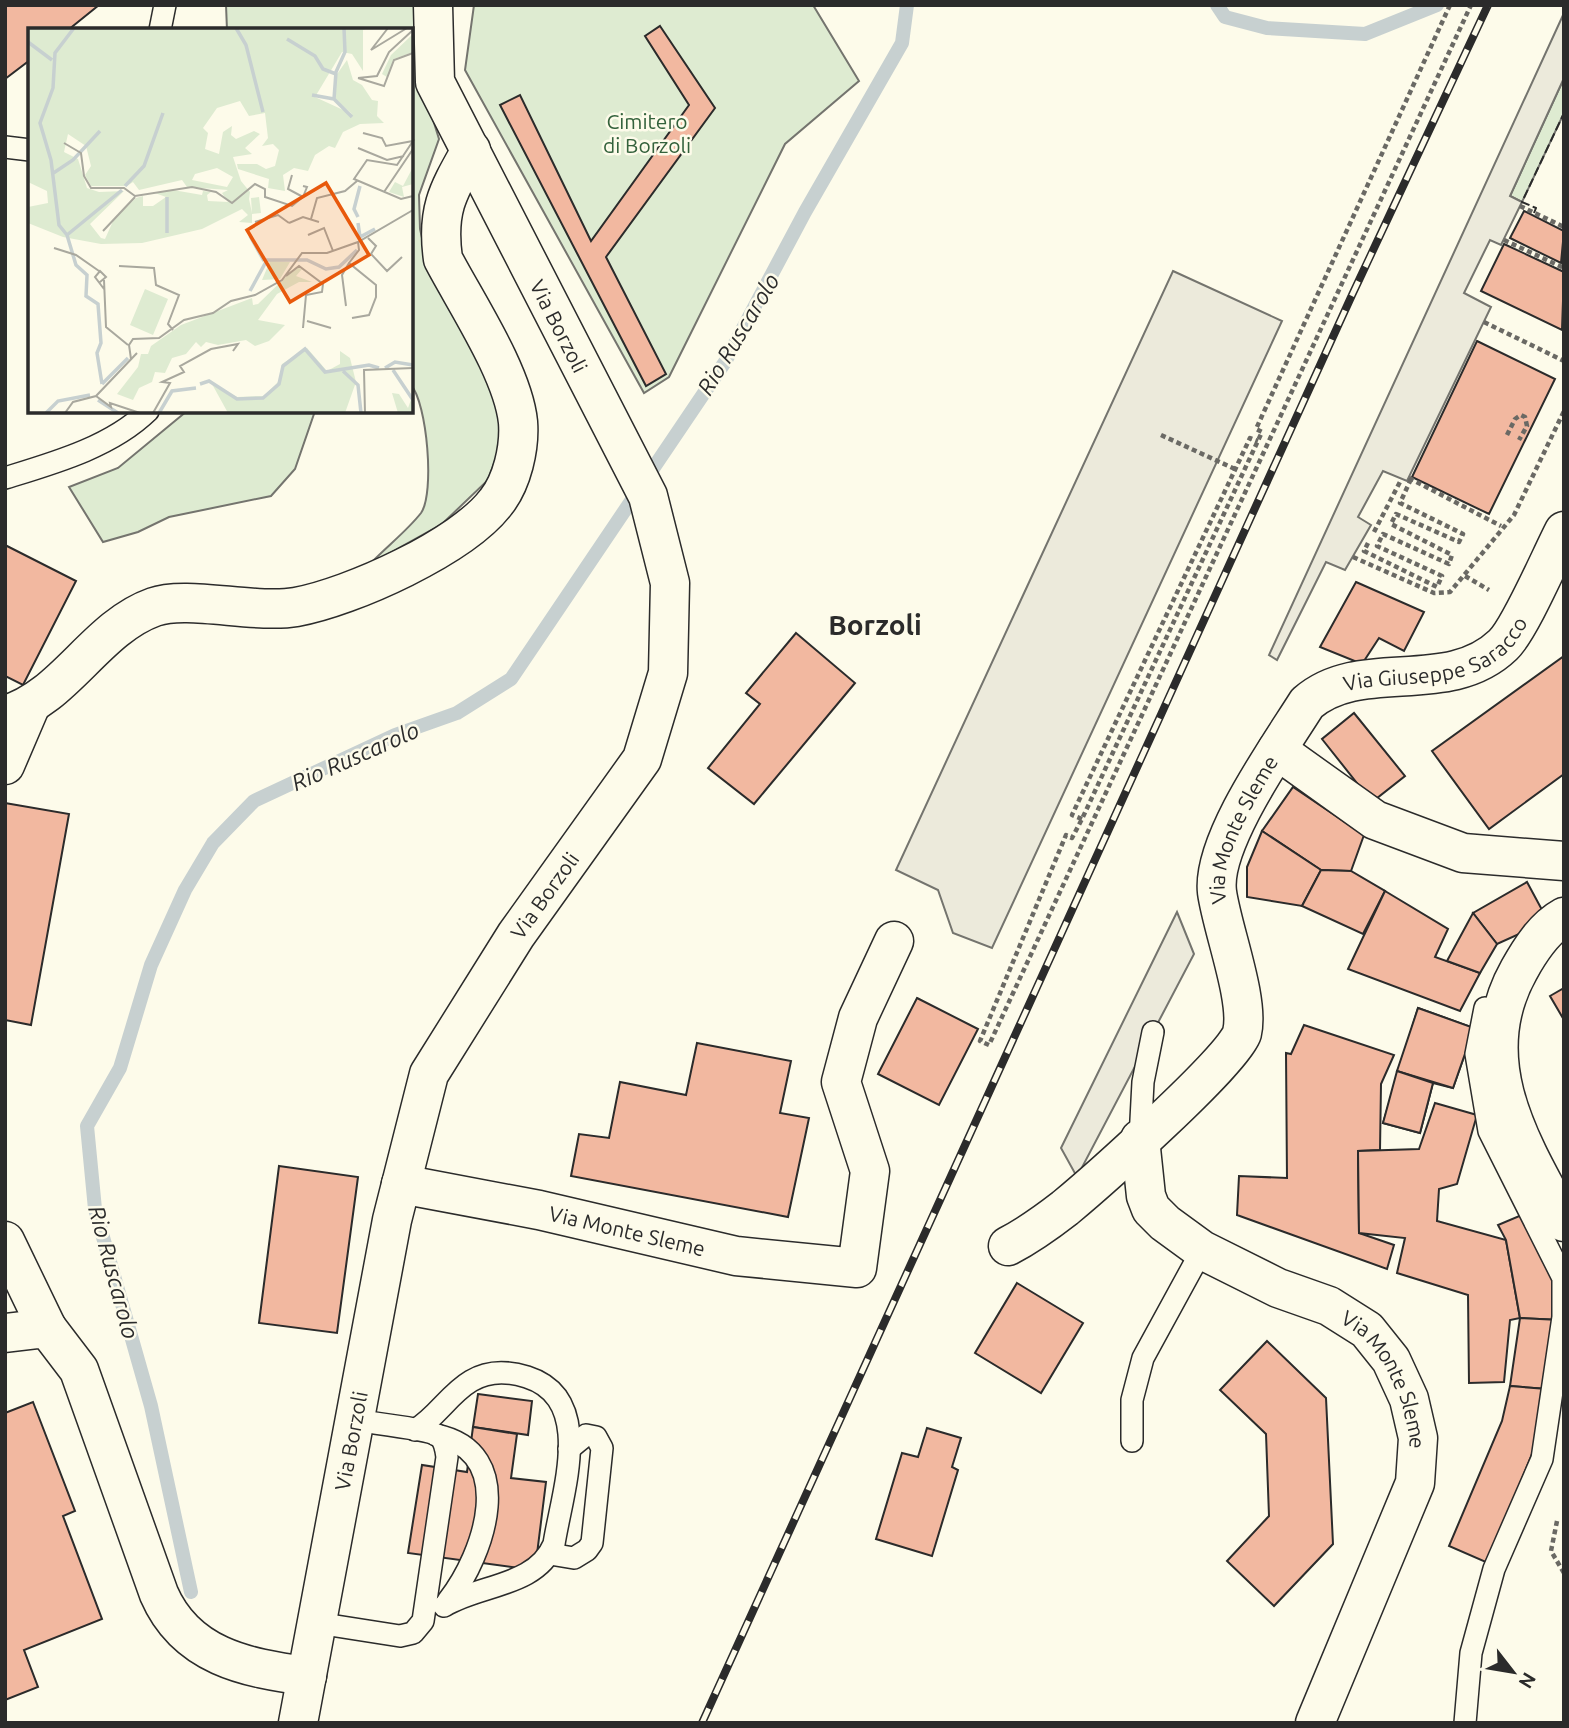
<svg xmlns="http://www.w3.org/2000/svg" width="1569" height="1728" viewBox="0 0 1569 1728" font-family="Ubuntu,sans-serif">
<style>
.green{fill:#deebd1;stroke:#74746e;stroke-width:2}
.parking{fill:#eceadb;stroke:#74746e;stroke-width:2}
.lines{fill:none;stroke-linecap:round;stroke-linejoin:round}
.stream{stroke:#c7d0d0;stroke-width:14}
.building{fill:#f2b8a0;stroke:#2b2b2b;stroke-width:2}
.service-casing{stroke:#2b2b2b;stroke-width:24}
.minor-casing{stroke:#2b2b2b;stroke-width:41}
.secondary-casing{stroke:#2b2b2b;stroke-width:41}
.path{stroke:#6a6964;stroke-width:4.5;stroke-dasharray:5 3.5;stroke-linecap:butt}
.service{stroke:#fdfbea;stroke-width:21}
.minor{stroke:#fdfbea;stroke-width:38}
.secondary{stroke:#fdfbea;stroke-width:38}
.rail-casing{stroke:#2b2b2b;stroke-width:8}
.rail{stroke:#fdfbea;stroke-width:5;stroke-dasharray:16;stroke-linecap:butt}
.fence{stroke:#2b2b2b;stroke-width:2;stroke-dasharray:9 3.5;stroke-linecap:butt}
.labels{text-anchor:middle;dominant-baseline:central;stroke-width:5;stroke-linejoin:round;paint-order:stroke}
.park-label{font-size:21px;fill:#34623c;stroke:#fdfbea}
.street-label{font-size:21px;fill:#2b2b2b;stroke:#fdfbea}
.water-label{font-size:23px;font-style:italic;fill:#2b2b2b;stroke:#fdfbea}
.district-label{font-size:28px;font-weight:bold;fill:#2b2b2b;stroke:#fdfbea}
.inset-river{fill:none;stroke:#c7d0d0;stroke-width:3.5}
.inset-road{fill:none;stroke:#a9a89e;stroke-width:2}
.view{fill:#e8590c;fill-opacity:0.15;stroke:#e8590c;stroke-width:3.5}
.inset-edge{fill:none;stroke:#2b2b2b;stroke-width:3.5}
</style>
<rect width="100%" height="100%" fill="#fdfbea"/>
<g class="green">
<path d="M226 5H417L419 74 439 139 419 195 420 229 428 265 494 389 503 439 488 480 442 524 370 564C386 547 407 531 421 513 435 493 427 403 411 385V30H227Z"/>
<polygon points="474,5 813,5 859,81 785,144 669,377 644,393 465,70"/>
<polygon points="1564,78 1564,113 1522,202 1510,196"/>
<polygon points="187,411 315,411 295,469 271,496 169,517 138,532 103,542 69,487 118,468"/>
</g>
<g class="parking">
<polygon points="1564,13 1564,78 1510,196 1522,202 1501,245 1490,240 1464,293 1491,307 1407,481 1383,471 1358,517 1371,525 1345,570 1326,562 1277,660 1269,655"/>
<polygon points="1173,271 1282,321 992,948 953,933 938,890 896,870"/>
<polygon points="1177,912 1194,954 1077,1177 1061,1148"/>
</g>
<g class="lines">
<g class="stream">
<polyline points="1217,5 1225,17 1267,28 1365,34 1437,5"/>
<polyline points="191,1592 151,1406 95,1209 87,1126 120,1068 151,965 185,890 213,843 254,801 395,735 457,713 511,679 725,362 805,212 902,43 907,5"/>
</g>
</g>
<g class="building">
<polygon points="5,5 99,5 68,30 30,30 30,60 5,79"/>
<polygon points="660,26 715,108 606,257 666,374 646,386 500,105 520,95 591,241 689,105 645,36"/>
<polygon points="1524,211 1564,231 1561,263 1510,238"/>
<polygon points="1504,244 1564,272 1562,330 1481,291"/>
<polygon points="1477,341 1555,379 1489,514 1412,477"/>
<polygon points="5,545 76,581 23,685 5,676"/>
<polygon points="1356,582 1424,612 1404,651 1379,638 1362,664 1320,647"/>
<polygon points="796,633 855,683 754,804 708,768 760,704 746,693"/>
<polygon points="1564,656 1564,774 1489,829 1432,751"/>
<polygon points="1354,713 1405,776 1372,802 1322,739"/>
<polygon points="1293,787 1364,835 1351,871 1321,870 1262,831"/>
<polygon points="5,803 69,814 31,1025 5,1020"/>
<polygon points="1262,831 1321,870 1302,906 1247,897 1247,867"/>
<polygon points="1321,870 1351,871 1385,891 1363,934 1302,906"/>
<polygon points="1527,882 1548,921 1497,944 1473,913"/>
<polygon points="1385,891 1448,929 1435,957 1480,973 1460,1011 1348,969"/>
<polygon points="1473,913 1497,944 1480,973 1447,961"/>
<polygon points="1564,988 1564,1020 1550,996"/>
<polygon points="917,998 978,1029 939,1105 878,1074"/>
<polygon points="1418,1008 1474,1028 1453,1088 1433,1083 1420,1133 1383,1123"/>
<polygon points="1418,1008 1474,1028 1453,1088 1397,1071"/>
<polygon points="1304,1025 1394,1055 1381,1084 1380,1150 1358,1151 1359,1233 1394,1245 1387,1269 1237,1215 1239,1176 1287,1178 1286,1053 1291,1054"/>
<polygon points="697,1043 791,1061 780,1113 809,1118 788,1217 571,1176 579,1134 609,1138 620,1082 686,1095"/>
<polygon points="1397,1071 1433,1083 1420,1133 1383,1123"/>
<polygon points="1435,1103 1477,1115 1457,1184 1439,1189 1437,1221 1506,1240 1520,1318 1510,1320 1504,1382 1469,1383 1468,1295 1397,1273 1405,1238 1359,1233 1358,1151 1419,1149"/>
<polygon points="279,1166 358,1177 337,1333 259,1323"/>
<polygon points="1524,1214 1559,1283 1560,1320 1520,1318 1506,1240 1498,1225"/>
<polygon points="1017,1283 1083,1323 1041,1393 975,1353"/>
<polygon points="1520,1318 1560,1320 1547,1389 1510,1386"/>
<polygon points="1267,1341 1326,1398 1333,1544 1274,1606 1227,1561 1269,1516 1266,1434 1220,1390"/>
<polygon points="1510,1386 1547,1389 1538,1439 1488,1563 1449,1546 1502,1421"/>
<polygon points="478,1394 532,1401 528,1435 473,1427"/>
<polygon points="33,1402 75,1511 63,1516 102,1619 24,1650 38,1687 5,1700 5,1413"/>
<polygon points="473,1427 517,1434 511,1478 546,1482 535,1570 408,1553 422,1465 467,1472"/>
<polygon points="927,1428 961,1438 952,1467 958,1470 932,1556 876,1539 902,1453 918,1457"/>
</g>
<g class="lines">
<defs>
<g id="service">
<polyline points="160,30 165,5"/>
<polyline points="5,147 30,150"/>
<path d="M5 478C54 463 111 447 148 411"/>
<polyline points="1140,1139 1143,1082 1153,1032"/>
<path d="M415 1430C437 1417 449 1394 471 1381 489 1370 508 1371 527 1377 596 1399 562 1492 554 1544 536 1587 480 1584 444 1606"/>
<path d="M436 1435C519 1452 485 1554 448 1601"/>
<polyline points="1132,1441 1132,1400 1143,1358 1202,1250"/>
<polyline points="550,1554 574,1558 587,1550 592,1543 602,1448 596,1437 586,1435 569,1449"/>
<path d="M317 1623 400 1636 413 1633 423 1621 447 1457C446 1450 445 1441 439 1436 430 1429 370 1423 355 1420"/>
<polyline points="1465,1723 1471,1653 1494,1569 1542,1459 1563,1317 1563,1278 1489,1131 1476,1054 1485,1008"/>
</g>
<g id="minor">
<path d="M5 715C65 698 95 628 154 607 186 595 255 614 296 607 351 597 462 547 496 502 512 482 520 448 518 422 513 373 466 303 443 259 436 210 448 191 471 150"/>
<polyline points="1277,750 1375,820 1463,853 1564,861"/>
<polyline points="5,765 29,709"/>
<path d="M1564 917C1544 928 1530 950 1519 970 1469 1059 1520 1142 1564 1222"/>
<path id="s1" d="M1140 1139 1146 1196 1151 1209 1165 1223 1202 1250 1278 1288 1329 1306 1367 1330 1391 1360 1409 1399 1418 1438 1415 1483 1315 1723"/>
<path id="s2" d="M401 1184 539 1210 736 1256 857 1268 870 1171 841 1082 858 1018 894 941"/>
<polyline points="5,1241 47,1328"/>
<path id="s3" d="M1008 1246C1029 1235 1047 1222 1065 1208 1094 1184 1235 1059 1242 1033 1250 1000 1222 929 1217 892 1211 842 1280 746 1307 703 1361 656 1448 698 1503 645 1520 629 1551 556 1564 531"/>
<path d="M5 1333 47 1328 79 1370 159 1594C186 1656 245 1668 307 1676"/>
</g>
<g id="secondary">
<path id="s4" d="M298 1723 392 1220 429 1074 516 935 642 759 668 673 670 583 648 496 435 82 433 5"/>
</g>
</defs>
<use href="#service" class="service-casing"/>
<use href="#minor" class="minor-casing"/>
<use href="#secondary" class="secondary-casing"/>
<g class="path">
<polyline points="1450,5 1256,429 1262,432 1082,819 1072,838 1066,835 980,1041 989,1045 1471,5"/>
<polyline points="1520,206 1564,227"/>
<polyline points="1504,240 1564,268"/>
<polyline points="1484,322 1564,361"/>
<polyline points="1161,435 1235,469"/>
<polyline points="1507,435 1515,419 1521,415 1525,417 1527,426 1519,440"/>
<polyline points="1409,478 1501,526"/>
<polyline points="1374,532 1401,480"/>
<polyline points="1368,543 1364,551 1437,587 1442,576 1377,546 1383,534 1449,564 1452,555 1391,524 1396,514 1459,542 1463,534 1400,503 1411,479"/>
<polyline points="1353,557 1434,593 1450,592 1514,515 1564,411"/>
<polyline points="1465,576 1489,590"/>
<polyline points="1082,819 1072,815 1250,438 1258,441"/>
<polyline points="1557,1521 1551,1551 1564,1573"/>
</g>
<use href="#service" class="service"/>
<use href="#minor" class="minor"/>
<use href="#secondary" class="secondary"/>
<defs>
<polyline id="rail" points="702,1723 1352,295 1488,5"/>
</defs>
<use href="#rail" class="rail-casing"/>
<use href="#rail" class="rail"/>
<polyline class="fence" points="1534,213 1536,208 1522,202 1564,113"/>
</g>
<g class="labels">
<g class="park-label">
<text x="647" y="121">Cimitero<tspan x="647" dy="24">di Borzoli</tspan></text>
</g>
<g class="street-label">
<text transform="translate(559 326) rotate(63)">Via Borzoli</text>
<text stroke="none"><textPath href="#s3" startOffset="816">Via Giuseppe Saracco</textPath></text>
<text stroke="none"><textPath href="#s3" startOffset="530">Via Monte Sleme</textPath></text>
<text stroke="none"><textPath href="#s4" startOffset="875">Via Borzoli</textPath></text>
<text stroke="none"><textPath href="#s2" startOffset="231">Via Monte Sleme</textPath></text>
<text stroke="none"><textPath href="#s1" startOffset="373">Via Monte Sleme</textPath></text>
<text stroke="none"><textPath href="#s4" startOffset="287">Via Borzoli</textPath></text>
</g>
<g class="water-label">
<text transform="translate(738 334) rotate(-59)">Rio Ruscarolo</text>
<text transform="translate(355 756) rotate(-24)">Rio Ruscarolo</text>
<text transform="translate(114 1272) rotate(75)">Rio Ruscarolo</text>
</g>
<g class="district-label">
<text x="875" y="624">Borzoli</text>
</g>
</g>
<g transform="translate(28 28)">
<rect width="385" height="385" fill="#fdfbea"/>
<path d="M0 0H341L335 2V43L324 26 314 24 287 69 324 86 306 70 307 49 319 32 325 52 334 57 344 72 350 73 349 88 356 95 332 96 315 104 307 120 301 118 287 127 280 143 266 140 255 147 257 163 240 160 241 151 210 141 209 136H229L238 141 247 138 251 122 245 116 234 118 240 110 237 85 221 88 212 73 189 80 175 100 180 105 177 121 191 126 195 104 204 98 203 107 208 111 226 103 232 106 217 120 224 126 205 129 213 153 222 164 221 171 224 185 223 170 231 169 233 185 224 186V195L211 194 220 187 214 181 174 201 114 215 73 216 35 209 0 195V179L20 175 19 163 0 154ZM40 106 58 118 63 138 57 147 63 158H99L105 154 111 162 154 152 159 159 200 162 194 165 200 174 180 173 179 167 183 164 175 163 174 167 145 162 127 165 138 169 125 178H115V168L108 170 86 191 77 211 73 210 62 196 96 163 71 164 59 160 50 131 36 124ZM189 140 205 149 199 159 164 152 167 146ZM385 6V24L366 31 359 49 354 46 363 27ZM385 139V156L374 159 376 169 361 164 367 154 375 158ZM242 233 262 234 252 251 234 252ZM268 239 274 241 268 248 284 254H271L249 266 230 292 257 297 241 313 227 318 218 312 190 317 178 314 173 319 168 314 158 326 144 330 137 345 127 344 124 354 111 360 105 372 89 366 110 339 113 326H120L123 318 153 297 224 270 225 277 230 276ZM117 261 140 271 125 307 102 297ZM279 320 299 343 312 336V323L322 330 328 354 317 385H200L184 356 209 369 236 368 251 353 254 336ZM364 365 371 366 380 380 385 366V385H370Z" fill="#deebd1" fill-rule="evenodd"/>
<path class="inset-river" d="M46 0 27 25 25 60 12 95 23 132 31 197 39 207 48 237 59 247 58 268 70 276 73 315 69 325 74 356M208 0 218 17 235 84M316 0 317 24 308 44 306 71 324 89M259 11 287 28 295 41 308 46M0 14 24 32M284 67 306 71M24 146 45 132 72 103M97 158 116 138 135 85M139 169V205M330 189 326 181 332 158M330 195 332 209 347 201M39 207 94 162M222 208 236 233M222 263 239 232H279L298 241 311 239 329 222M357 340 367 334 385 337M365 342 385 372M315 343 330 357 333 385M74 356 100 330M172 356 181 353 209 371 235 370 251 356 255 338 277 321 297 344 341 337 351 340M70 372 90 385M18 385 30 373 62 367M131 385 144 363 168 360"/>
<path class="inset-road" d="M360 0 343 22 379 0M330 50 349 48 361 24 385 2M330 50 356 58 366 32 385 25M335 105 354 110 358 118 385 113 369 137 339 132 326 151 373 171 385 168M36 115 53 125 56 148 63 160H96L107 168 164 159 188 164 204 175 227 156 237 161V169L264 178 275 169 279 159 275 158M330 120 359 132 376 128M264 147 260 161 275 169M356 164 385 121M283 191 289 170 317 163 329 153M227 194 250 187 261 195M261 195 275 189 291 194M75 203 107 169M280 207 296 200 305 223M340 210 348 218 343 226 359 243 374 229M26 220 48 227 71 243M91 238 126 240 128 257 151 267 140 296 145 302M258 248 271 238 295 256 294 264 278 267 275 300M76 252 78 299 100 317M72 254 78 249 72 243 67 249 76 261M318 278 314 247 321 235M324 290 341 287 348 269V257L321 235 331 222 330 214M279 293 303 300M103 331 101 317 105 311 131 310 156 292 185 285 203 273 227 267 254 252 274 225H299L330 214 385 182M68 368 83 379 82 375 112 385M37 385 45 374 68 368 109 325M125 385 142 355 134 354 156 344 152 338 183 321 210 316 205 323M337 385 336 342 385 340"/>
<path class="view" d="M298 155 341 227 262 274 219 202Z"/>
<rect width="385" height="385" class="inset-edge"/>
</g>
<rect width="1569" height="1728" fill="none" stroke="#2b2b2b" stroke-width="14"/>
<g transform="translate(1513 1672) rotate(121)" stroke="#fdfbea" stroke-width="5" paint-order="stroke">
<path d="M0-5L12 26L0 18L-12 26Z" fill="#2b2b2b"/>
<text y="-10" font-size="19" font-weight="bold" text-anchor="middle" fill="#2b2b2b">N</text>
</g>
</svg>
